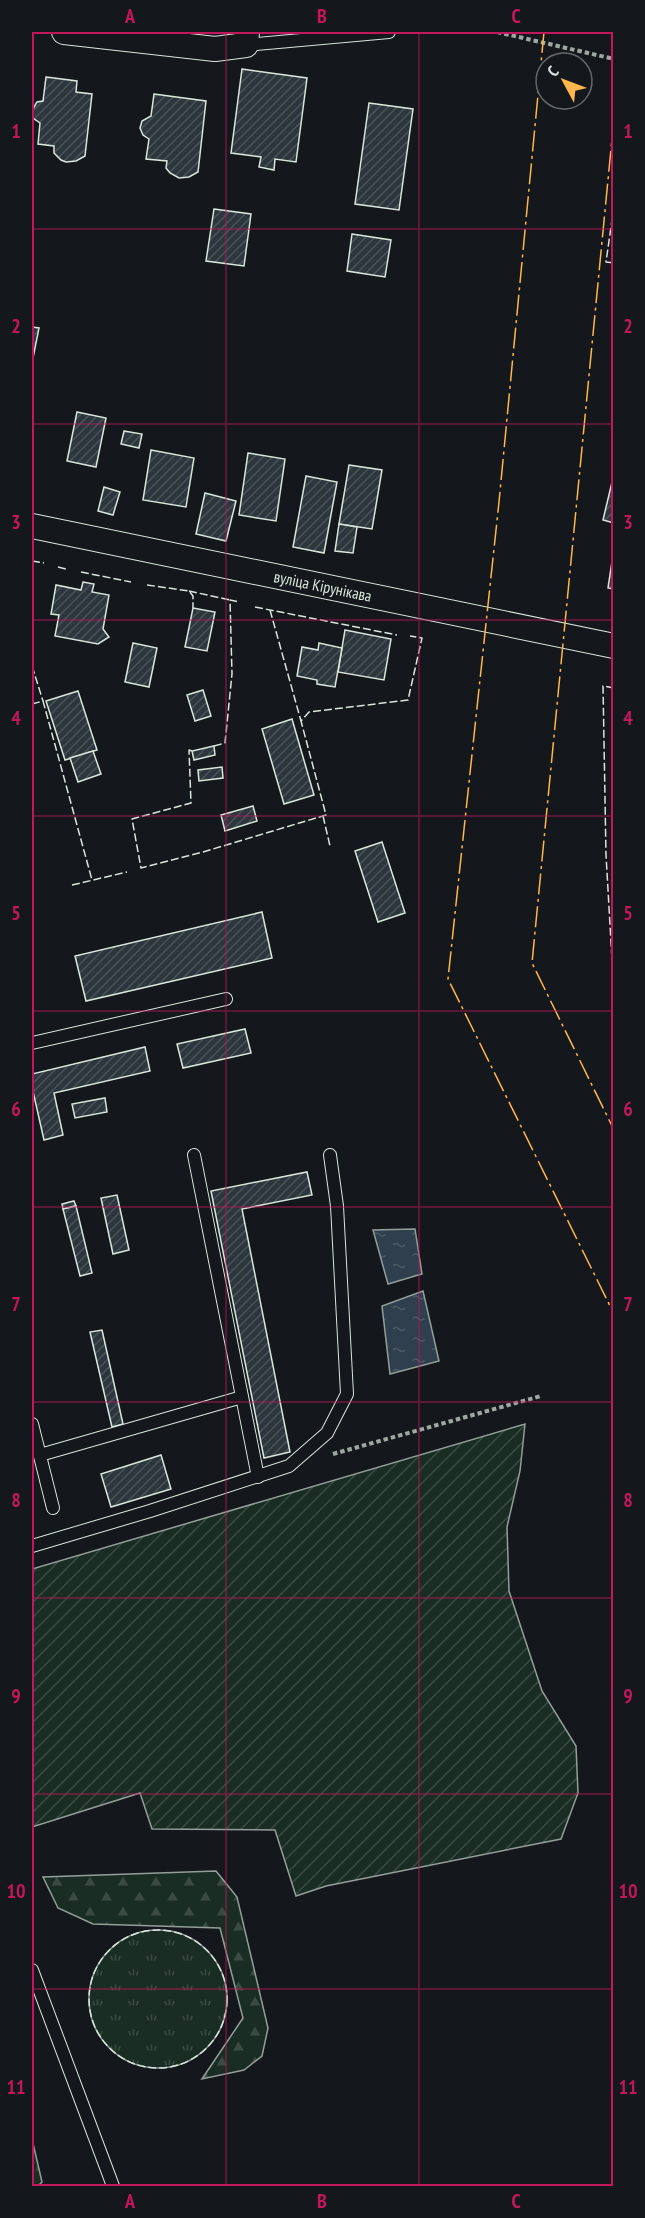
<svg xmlns="http://www.w3.org/2000/svg" width="645" height="2218" viewBox="0 0 645 2218" font-family="'PT Sans Narrow',sans-serif">
<style>
.grass{fill:url(#grass-tufts);stroke:#939e99;stroke-width:1.5}
.forest{fill:url(#forest-firs);stroke:#939e99;stroke-width:1.5}
.garden{fill:url(#garden-furrows);stroke:#939e99;stroke-width:1.5}
.water{fill:url(#water-ripples);stroke:#939e99;stroke-width:1.5}
.building{fill:url(#building-hatch);stroke:#d8e6dc;stroke-width:1.5}
.lines{fill:none;stroke-linecap:round;stroke-linejoin:round}
.service-casing{stroke:#d8e6dc;stroke-width:14}
.minor-casing{stroke:#d8e6dc;stroke-width:26}
.path{stroke:#9da8a2;stroke-width:4;stroke-dasharray:4.5 3;stroke-linecap:butt}
.service{stroke:#14181c;stroke-width:12}
.minor{stroke:#14181c;stroke-width:24}
.fence{stroke:#d8e6dc;stroke-width:1.5;stroke-dasharray:8 3;stroke-linecap:butt}
.power{stroke:#ffb74d;stroke-width:1.5;stroke-dasharray:21 4.5 3 4.5;stroke-linecap:butt}
.grid{fill:none;stroke:#c2185b;stroke-width:1.5;stroke-opacity:0.55}
.labels{text-anchor:middle;dominant-baseline:central;stroke-width:4.5;stroke-linejoin:round;paint-order:stroke}
.street-label{font-size:16px;fill:#d8e6dc;stroke:#14181c}
.neatline{fill:none;stroke:#c2185b;stroke-width:2}
.grid-label{font-size:20px;text-anchor:middle;font-weight:bold;fill:#c2185b}
</style>
<defs>
<pattern id="grass-tufts" width="24" height="20" patternUnits="userSpaceOnUse" patternTransform="scale(1.5)"><rect width="24" height="20" fill="#1a2d24"/><path d="M3 7l-1-3M5 7V3M7 7l1-3M15 17l-1-3M17 17v-4M19 17l1-3" fill="none" stroke="#3b4b43"/></pattern>
<pattern id="forest-firs" width="22" height="20" patternUnits="userSpaceOnUse" patternTransform="scale(1.5)"><rect width="22" height="20" fill="#1a2d24"/><path d="M5 1l3.5 6h-7zM16 11l3.5 6h-7z" fill="#3b4b43"/></pattern>
<pattern id="garden-furrows" width="10" height="10" patternUnits="userSpaceOnUse" patternTransform="scale(1.5)"><rect width="10" height="10" fill="#1a2d24"/><path d="M-1 1l2-2M0 10L10 0M9 11l2-2" fill="none" stroke="#3b4b43"/></pattern>
<pattern id="water-ripples" width="26" height="14" patternUnits="userSpaceOnUse" patternTransform="scale(1.5)"><rect width="26" height="14" fill="#2f3f4d"/><path d="M2 4q2-2 4 0t4 0M15 11q2-2 4 0t4 0" fill="none" stroke="#4c5b66"/></pattern>
<pattern id="building-hatch" width="6" height="6" patternUnits="userSpaceOnUse" patternTransform="scale(1.5)"><rect width="6" height="6" fill="#2c363c"/><path d="M-1 1l2-2M0 6l6-6M5 7l2-2" fill="none" stroke="#4a5358"/></pattern>
</defs>
<rect width="100%" height="100%" fill="#14181c"/>
<circle class="grass" cx="158" cy="1999" r="69"/>
<g class="forest">
<polygon points="216,1871 237,1897 268,2028 262,2056 244,2070 202,2079 243,2018 220,1928 93,1924 58,1908 43,1877"/>
<polygon points="32,2139 42,2182 38,2186 32,2186"/>
</g>
<polygon class="garden" points="525,1424 520,1471 507,1527 509,1591 542,1691 576,1746 578,1793 561,1839 326,1886 296,1896 275,1830 152,1829 140,1793 32,1827 32,1569"/>
<g class="water">
<polygon points="415,1229 422,1274 388,1284 373,1230"/>
<polygon points="423,1291 439,1361 390,1374 382,1306"/>
</g>
<g class="building">
<polygon points="242,69 307,78 296,162 275,159 274,170 259,167 261,157 231,153"/>
<polygon points="46,77 77,81 76,92 92,94 85,156 76,161 66,162 61,160 54,153 54,146 38,144 40,123 33,118 33,109 37,102 43,101"/>
<polygon points="154,94 206,101 198,172 189,177 179,178 170,173 166,168 167,161 146,159 149,139 143,135 140,128 142,121 151,116"/>
<polygon points="369,103 413,109 399,210 355,204"/>
<polygon points="214,209 251,214 244,266 206,261"/>
<polygon points="352,234 391,240 385,277 347,271"/>
<polygon points="32,327 39,328 33,358 32,358"/>
<polygon points="77,412 106,418 96,467 67,461"/>
<polygon points="124,431 142,434 139,448 121,444"/>
<polygon points="151,450 194,458 186,507 143,500"/>
<polygon points="248,453 285,459 276,521 239,515"/>
<polygon points="349,465 382,470 372,529 339,524"/>
<polygon points="306,476 337,482 324,553 293,547"/>
<polygon points="612,482 614,482 614,523 603,520"/>
<polygon points="104,487 120,492 113,515 98,511"/>
<polygon points="205,493 236,501 226,541 196,534"/>
<polygon points="339,524 357,527 353,553 335,551"/>
<polygon points="614,548 614,589 608,588"/>
<polygon points="83,582 94,584 92,592 109,595 103,629 109,637 98,644 55,636 59,615 51,614 56,585 81,590"/>
<polygon points="193,608 215,612 207,651 185,647"/>
<polygon points="345,630 391,639 384,680 338,672"/>
<polygon points="133,643 157,648 149,687 125,682"/>
<polygon points="319,643 342,648 335,687 317,684 317,680 297,676 302,647 318,650"/>
<polygon points="203,690 211,716 195,721 187,695"/>
<polygon points="78,691 97,750 65,760 46,701"/>
<polygon points="292,719 314,795 284,804 262,729"/>
<polygon points="214,746 215,755 194,760 192,751"/>
<polygon points="93,751 101,774 78,782 70,758"/>
<polygon points="222,767 223,778 199,781 198,770"/>
<polygon points="253,806 257,821 225,831 221,815"/>
<polygon points="382,842 405,913 378,922 355,851"/>
<polygon points="262,912 272,958 86,1001 75,956"/>
<polygon points="245,1029 251,1053 183,1068 177,1044"/>
<polygon points="145,1047 150,1071 54,1093 63,1135 44,1140 32,1087 32,1074"/>
<polygon points="105,1098 107,1112 75,1118 72,1104"/>
<polygon points="307,1172 312,1195 242,1209 290,1452 264,1458 211,1191"/>
<polygon points="117,1195 129,1250 113,1254 101,1198"/>
<polygon points="74,1201 76,1206 63,1209 62,1204"/>
<polygon points="76,1206 92,1273 80,1276 63,1209"/>
<polygon points="102,1330 123,1424 112,1427 90,1332"/>
<polygon points="161,1455 171,1489 111,1507 101,1474"/>
</g>
<g class="lines">
<defs>
<g id="service">
<polyline points="246,45 389,32"/>
<polyline points="32,1043 226,999"/>
<polyline points="194,1155 258,1477"/>
<polyline points="32,1424 53,1508"/>
<polyline points="40,1455 242,1397"/>
<polyline points="32,1546 150,1511 289,1466 327,1433 347,1394 337,1206 330,1155"/>
<polyline points="32,1970 113,2186"/>
</g>
<g id="minor">
<polyline points="64,32 215,49 246,45 247,32"/>
<path id="s1" d="M32 526 614 646"/>
</g>
</defs>
<use href="#service" class="service-casing"/>
<use href="#minor" class="minor-casing"/>
<g class="path">
<polyline points="497,32 614,59"/>
<polyline points="333,1454 541,1396"/>
</g>
<use href="#service" class="service"/>
<use href="#minor" class="minor"/>
<g class="fence">
<polyline points="614,206 606,262 614,263"/>
<polyline points="32,561 44,563"/>
<polyline points="58,567 66,569"/>
<polyline points="81,572 131,582"/>
<polyline points="147,585 189,591 193,596 193,608"/>
<polyline points="189,591 230,600"/>
<polyline points="255,607 397,635"/>
<polyline points="270,610 301,721"/>
<polyline points="32,666 43,701"/>
<polyline points="614,688 603,686 606,855 614,994"/>
<polyline points="32,704 43,701 92,880"/>
<polyline points="214,746 225,743 232,674 230,600 239,602"/>
<polyline points="192,751 189,750 191,803 132,819 141,868 203,852 326,815 301,721 309,712 408,700 422,638 410,636"/>
<polyline points="323,816 330,846"/>
<polyline points="72,885 127,872"/>
<circle cx="158" cy="1999" r="69"/>
</g>
<g class="power">
<polyline points="544,32 499,502 448,979 614,1314"/>
<polyline points="614,118 532,963 614,1130"/>
</g>
</g>
<path class="grid" d="M226 32V2186M419 32V2186M32 229H614M32 424H614M32 620H614M32 816H614M32 1011H614M32 1207H614M32 1402H614M32 1598H614M32 1794H614M32 1989H614"/>
<g class="labels">
<g class="street-label">
<text stroke="none"><textPath href="#s1" startOffset="297">вуліца Кірунікава</textPath></text>
</g>
</g>
<rect width="645" height="2218" fill="none" stroke="#14181c" stroke-width="66"/>
<g transform="translate(564 81) rotate(311)"><circle r="28" fill="#14181c" stroke="#626a69" stroke-width="1.5"/>
<path d="M0-4.5L10 22L0 15L-10 22Z" fill="#ffb74d"/>
<text y="-9" font-size="16" font-weight="bold" text-anchor="middle" fill="#d8e6dc">С</text>
</g>
<rect x="33" y="33" width="579" height="2152" class="neatline"/>
<g class="grid-label">
<text x="130" y="23">A</text>
<text x="322" y="23">B</text>
<text x="516" y="23">C</text>
<text x="16" y="138">1</text>
<text x="628" y="138">1</text>
<text x="16" y="333">2</text>
<text x="628" y="333">2</text>
<text x="16" y="529">3</text>
<text x="628" y="529">3</text>
<text x="16" y="725">4</text>
<text x="628" y="725">4</text>
<text x="16" y="920">5</text>
<text x="628" y="920">5</text>
<text x="16" y="1116">6</text>
<text x="628" y="1116">6</text>
<text x="16" y="1311">7</text>
<text x="628" y="1311">7</text>
<text x="16" y="1507">8</text>
<text x="628" y="1507">8</text>
<text x="16" y="1703">9</text>
<text x="628" y="1703">9</text>
<text x="16" y="1898">10</text>
<text x="628" y="1898">10</text>
<text x="16" y="2094">11</text>
<text x="628" y="2094">11</text>
<text x="130" y="2208">A</text>
<text x="322" y="2208">B</text>
<text x="516" y="2208">C</text>
</g>
</svg>
